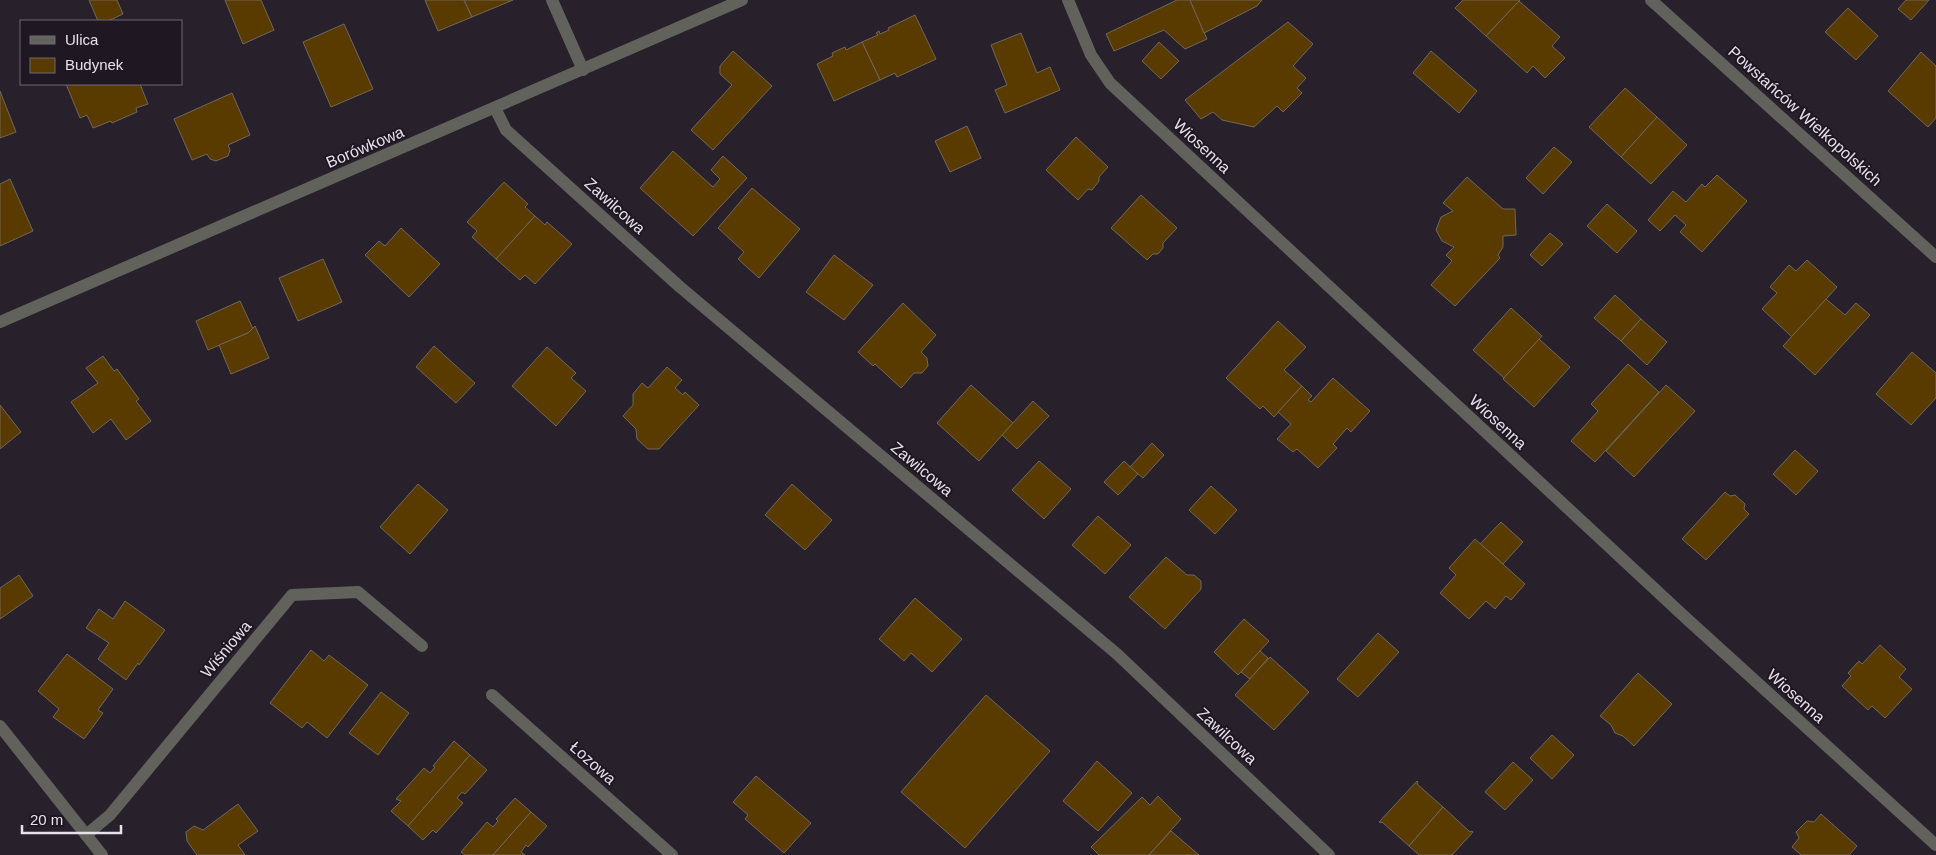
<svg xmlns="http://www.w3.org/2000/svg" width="1936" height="855" viewBox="0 0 1936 855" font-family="Arial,sans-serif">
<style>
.building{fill:#593b00;stroke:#70675b}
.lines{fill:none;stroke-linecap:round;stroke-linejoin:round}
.minor{stroke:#61625c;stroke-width:12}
.labels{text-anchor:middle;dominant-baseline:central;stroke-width:4;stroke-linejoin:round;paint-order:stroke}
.street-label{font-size:16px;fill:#e7e2e9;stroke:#1f1722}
</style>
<rect width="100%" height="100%" fill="#28212b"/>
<g class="building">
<polygon points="89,0 117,0 123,14 108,21 98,21"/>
<polygon points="225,0 261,0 274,30 243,44"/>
<polygon points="425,0 464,0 472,17 438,31"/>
<polygon points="464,0 513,0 472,17"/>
<polygon points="1177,0 1190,0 1207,39 1185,49 1164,30 1114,51 1106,34"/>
<polygon points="1190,0 1262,0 1257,6 1204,33"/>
<polygon points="1463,0 1520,0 1486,36 1455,8"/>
<polygon points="1906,0 1929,0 1911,20 1898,9"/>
<polygon points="1519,1 1560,37 1552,46 1565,58 1545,78 1533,66 1527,73 1486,36"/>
<polygon points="1848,8 1878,36 1856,60 1825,32"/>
<polygon points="915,15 936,59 897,77 895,73 880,80 862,42 878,35 876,33 879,31 880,34 889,30 888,28"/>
<polygon points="1288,22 1313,44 1293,66 1306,78 1297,88 1302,93 1283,112 1277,106 1254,127 1222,120 1213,112 1201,119 1185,100"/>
<polygon points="344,24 373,89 331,107 303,42"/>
<polygon points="1021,33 1037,73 1050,67 1060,90 1005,113 995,90 1007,85 991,45"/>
<polygon points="862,42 880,80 834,101 817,64 833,56 832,53 845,47 846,50"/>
<polygon points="1159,42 1179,61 1161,79 1142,61"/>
<polygon points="733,51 772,86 713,150 691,130 732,85 720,74 720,66"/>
<polygon points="1431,51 1477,91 1459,113 1413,73"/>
<polygon points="1921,52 1936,66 1936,118 1928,127 1888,91"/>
<polygon points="66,84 140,84 148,104 136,108 137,112 112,123 111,121 93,128 87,115 80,118"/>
<polygon points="1625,88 1657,117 1621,157 1589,127"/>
<polygon points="0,91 16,132 0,138"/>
<polygon points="232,93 250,135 228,145 230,150 228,156 216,161 210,159 207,154 192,160 174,119"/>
<polygon points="1657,117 1687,145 1651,184 1621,157"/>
<polygon points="967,126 981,158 950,172 935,141"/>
<polygon points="1076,137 1108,167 1099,177 1099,181 1092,190 1088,189 1078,200 1046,170"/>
<polygon points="1554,147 1572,162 1543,194 1526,178"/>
<polygon points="673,151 713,187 720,179 711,170 723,156 747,178 693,236 640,188"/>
<polygon points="1717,175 1747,201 1702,252 1680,232 1686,225 1675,215 1660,231 1648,220 1673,191 1686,202 1702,184 1705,187"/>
<polygon points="1467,177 1503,209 1515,209 1516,235 1503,236 1503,247 1498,255 1500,258 1455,306 1431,285 1452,261 1446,255 1454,247 1442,241 1436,230 1441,217 1453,211 1443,203"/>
<polygon points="10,179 33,231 0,246 0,184"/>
<polygon points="504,182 528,204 525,207 535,216 496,259 472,237 477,231 467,222"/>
<polygon points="752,188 800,229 759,278 738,259 744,252 718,228"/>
<polygon points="1141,195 1177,228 1163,243 1163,248 1158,254 1153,254 1147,260 1111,228"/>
<polygon points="1607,204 1637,231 1617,253 1587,226"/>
<polygon points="535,216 545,225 547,222 572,244 535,284 525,275 520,280 496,259"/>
<polygon points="401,228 440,264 409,297 365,255 379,241 385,246"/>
<polygon points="1550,233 1563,244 1542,266 1530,255"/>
<polygon points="834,255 873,285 844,320 806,292"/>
<polygon points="323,259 342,302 298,321 279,278"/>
<polygon points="1807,260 1837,287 1792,337 1762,309 1777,293 1770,287 1789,265 1796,271"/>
<polygon points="1615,295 1641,319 1621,341 1594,318"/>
<polygon points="1826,299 1845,315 1856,303 1870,315 1815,375 1783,346"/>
<polygon points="240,301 253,329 248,333 208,350 196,321"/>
<polygon points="903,303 936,335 921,352 927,358 928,366 922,373 914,373 901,388 875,364 873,366 858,352"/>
<polygon points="1511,308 1542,336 1504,378 1473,350"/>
<polygon points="1641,319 1667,342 1647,365 1621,341"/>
<polygon points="1278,321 1306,347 1284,370 1302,386 1274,417 1263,406 1260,409 1226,378"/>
<polygon points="255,326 269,358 231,374 219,345 248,333"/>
<polygon points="1539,339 1570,367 1534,407 1503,379"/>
<polygon points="434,346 475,383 456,403 416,367"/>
<polygon points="547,347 576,373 571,378 586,391 556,426 512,386"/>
<polygon points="1912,352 1936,373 1936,398 1911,425 1876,394"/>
<polygon points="103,356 114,371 117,369 139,399 136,401 151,421 126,440 111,419 93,433 71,402 98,383 86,368"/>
<polygon points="1628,364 1659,392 1595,462 1571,441 1598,411 1591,404"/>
<polygon points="667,367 682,380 675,388 683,395 685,392 699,405 659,449 648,449 637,439 636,429 623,416 633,405 633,394 642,383 648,388"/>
<polygon points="1333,378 1370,411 1351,432 1347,428 1333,444 1337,448 1318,468 1297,449 1293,452 1277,439 1291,424 1278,412 1302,386 1312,396 1308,400 1311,402"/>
<polygon points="971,385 1013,423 979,461 937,423"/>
<polygon points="1666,385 1695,411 1634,477 1606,451"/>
<polygon points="1033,401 1049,416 1017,449 1002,435"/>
<polygon points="0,405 21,432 0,449"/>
<polygon points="1152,443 1164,455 1143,478 1130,467"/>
<polygon points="1795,450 1818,471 1796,495 1773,474"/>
<polygon points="1039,461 1071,489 1044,519 1012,490"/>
<polygon points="1124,461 1138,474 1118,495 1104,482"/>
<polygon points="418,484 448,510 410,554 380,527"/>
<polygon points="792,484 832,520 805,550 765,515"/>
<polygon points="1211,486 1237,510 1215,534 1189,510"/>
<polygon points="1725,492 1730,496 1735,495 1745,504 1744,509 1749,514 1706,560 1682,539"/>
<polygon points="1098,516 1131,545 1105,574 1072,545"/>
<polygon points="1501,522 1523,542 1503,564 1480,544"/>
<polygon points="1475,539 1525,584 1511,600 1506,596 1495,609 1486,601 1469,619 1440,593 1456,575 1449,568"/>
<polygon points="1166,557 1187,575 1194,575 1201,581 1201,589 1165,629 1129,597"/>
<polygon points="19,575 33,596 0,619 0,588"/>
<polygon points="915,598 962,639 932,672 911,653 904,661 879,639"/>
<polygon points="125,601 165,630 139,665 138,663 126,680 98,659 109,643 86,628 99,609 113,619"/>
<polygon points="1244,619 1269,641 1238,675 1214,652"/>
<polygon points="1378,633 1399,652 1358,697 1337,679"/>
<polygon points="1880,645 1906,669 1899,677 1912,689 1885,718 1872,706 1868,710 1842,686 1851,676 1848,673 1859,661 1862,664"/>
<polygon points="311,650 324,661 329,655 368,685 327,738 307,722 302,728 270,703"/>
<polygon points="1260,651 1268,658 1250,679 1241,672"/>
<polygon points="67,654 113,689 98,710 103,713 84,739 53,717 59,709 38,691"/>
<polygon points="1270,657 1309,692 1274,730 1235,695"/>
<polygon points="1638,673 1672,704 1634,746 1623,736 1615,733 1611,725 1600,716"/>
<polygon points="381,692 409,713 378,755 349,733"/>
<polygon points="986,695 1050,751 965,848 901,792"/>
<polygon points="1552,735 1574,755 1552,779 1530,758"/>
<polygon points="454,741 470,755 408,826 391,811 401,801 396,799 424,768 430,773 435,767 433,766"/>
<polygon points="470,755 487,770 465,794 462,792 457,798 463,803 436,833 433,830 423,840 408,826"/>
<polygon points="1097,761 1132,793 1098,831 1063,801"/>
<polygon points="1513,762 1533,780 1505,810 1485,792"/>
<polygon points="756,776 811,823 784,853 745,819 748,815 733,802"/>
<polygon points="1417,781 1418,782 1417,784 1443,807 1409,846 1382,822 1381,823 1379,822"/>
<polygon points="1158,796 1181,819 1149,855 1099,855 1091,847 1142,797 1150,805"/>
<polygon points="515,798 531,812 493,855 465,855 461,852 487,822 493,827 498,821 496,819"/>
<polygon points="238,804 258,831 238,845 245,855 197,855 187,841 186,832 194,826 203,830"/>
<polygon points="1443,807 1470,832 1472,831 1473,832 1452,855 1419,855 1409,846"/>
<polygon points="531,812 547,826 528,847 526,845 521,852 525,855 493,855"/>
<polygon points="1821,814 1857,846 1849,855 1801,855 1792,847 1799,838 1796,832 1807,821 1814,822"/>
<polygon points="1171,831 1199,855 1149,855"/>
</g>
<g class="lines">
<g class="minor">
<polyline points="552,0 583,70"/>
<polyline points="1068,0 1091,55 1110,83 1687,619 1936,845"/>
<polyline points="1651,0 1936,257"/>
<polyline points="495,108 506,130 680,287 1117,654 1329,855"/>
<polyline points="0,322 742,0"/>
<polyline points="492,695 672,855"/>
<polyline points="0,726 102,855"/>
<polyline points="86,835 110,815 292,595 358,592 422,646"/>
</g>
</g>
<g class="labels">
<g class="street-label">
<text transform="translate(1805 116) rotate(42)">Powstańców Wielkopolskich</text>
<text transform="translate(1202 146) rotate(43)">Wiosenna</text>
<text transform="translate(365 147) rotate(-23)">Borówkowa</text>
<text transform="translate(615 206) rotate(42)">Zawilcowa</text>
<text transform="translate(1498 422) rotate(43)">Wiosenna</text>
<text transform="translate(922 469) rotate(40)">Zawilcowa</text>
<text transform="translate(226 649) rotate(-50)">Wiśniowa</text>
<text transform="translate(1796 696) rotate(42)">Wiosenna</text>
<text transform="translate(1227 736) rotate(43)">Zawilcowa</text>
<text transform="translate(593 763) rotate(42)">Łozowa</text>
</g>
</g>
<rect x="20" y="20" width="162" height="65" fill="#1f1722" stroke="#6f6872"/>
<rect x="30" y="36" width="25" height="8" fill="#61625c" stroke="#6f6872"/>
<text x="65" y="45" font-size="15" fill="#e7e2e9">Ulica</text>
<rect x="30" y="58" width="25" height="15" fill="#593b00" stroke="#6f6872"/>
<text x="65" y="70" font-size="15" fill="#e7e2e9">Budynek</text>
<path d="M22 825v8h99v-8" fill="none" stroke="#e7e2e9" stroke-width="2.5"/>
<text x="30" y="825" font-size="15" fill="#e7e2e9" stroke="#1f1722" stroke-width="4" paint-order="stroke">20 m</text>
</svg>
